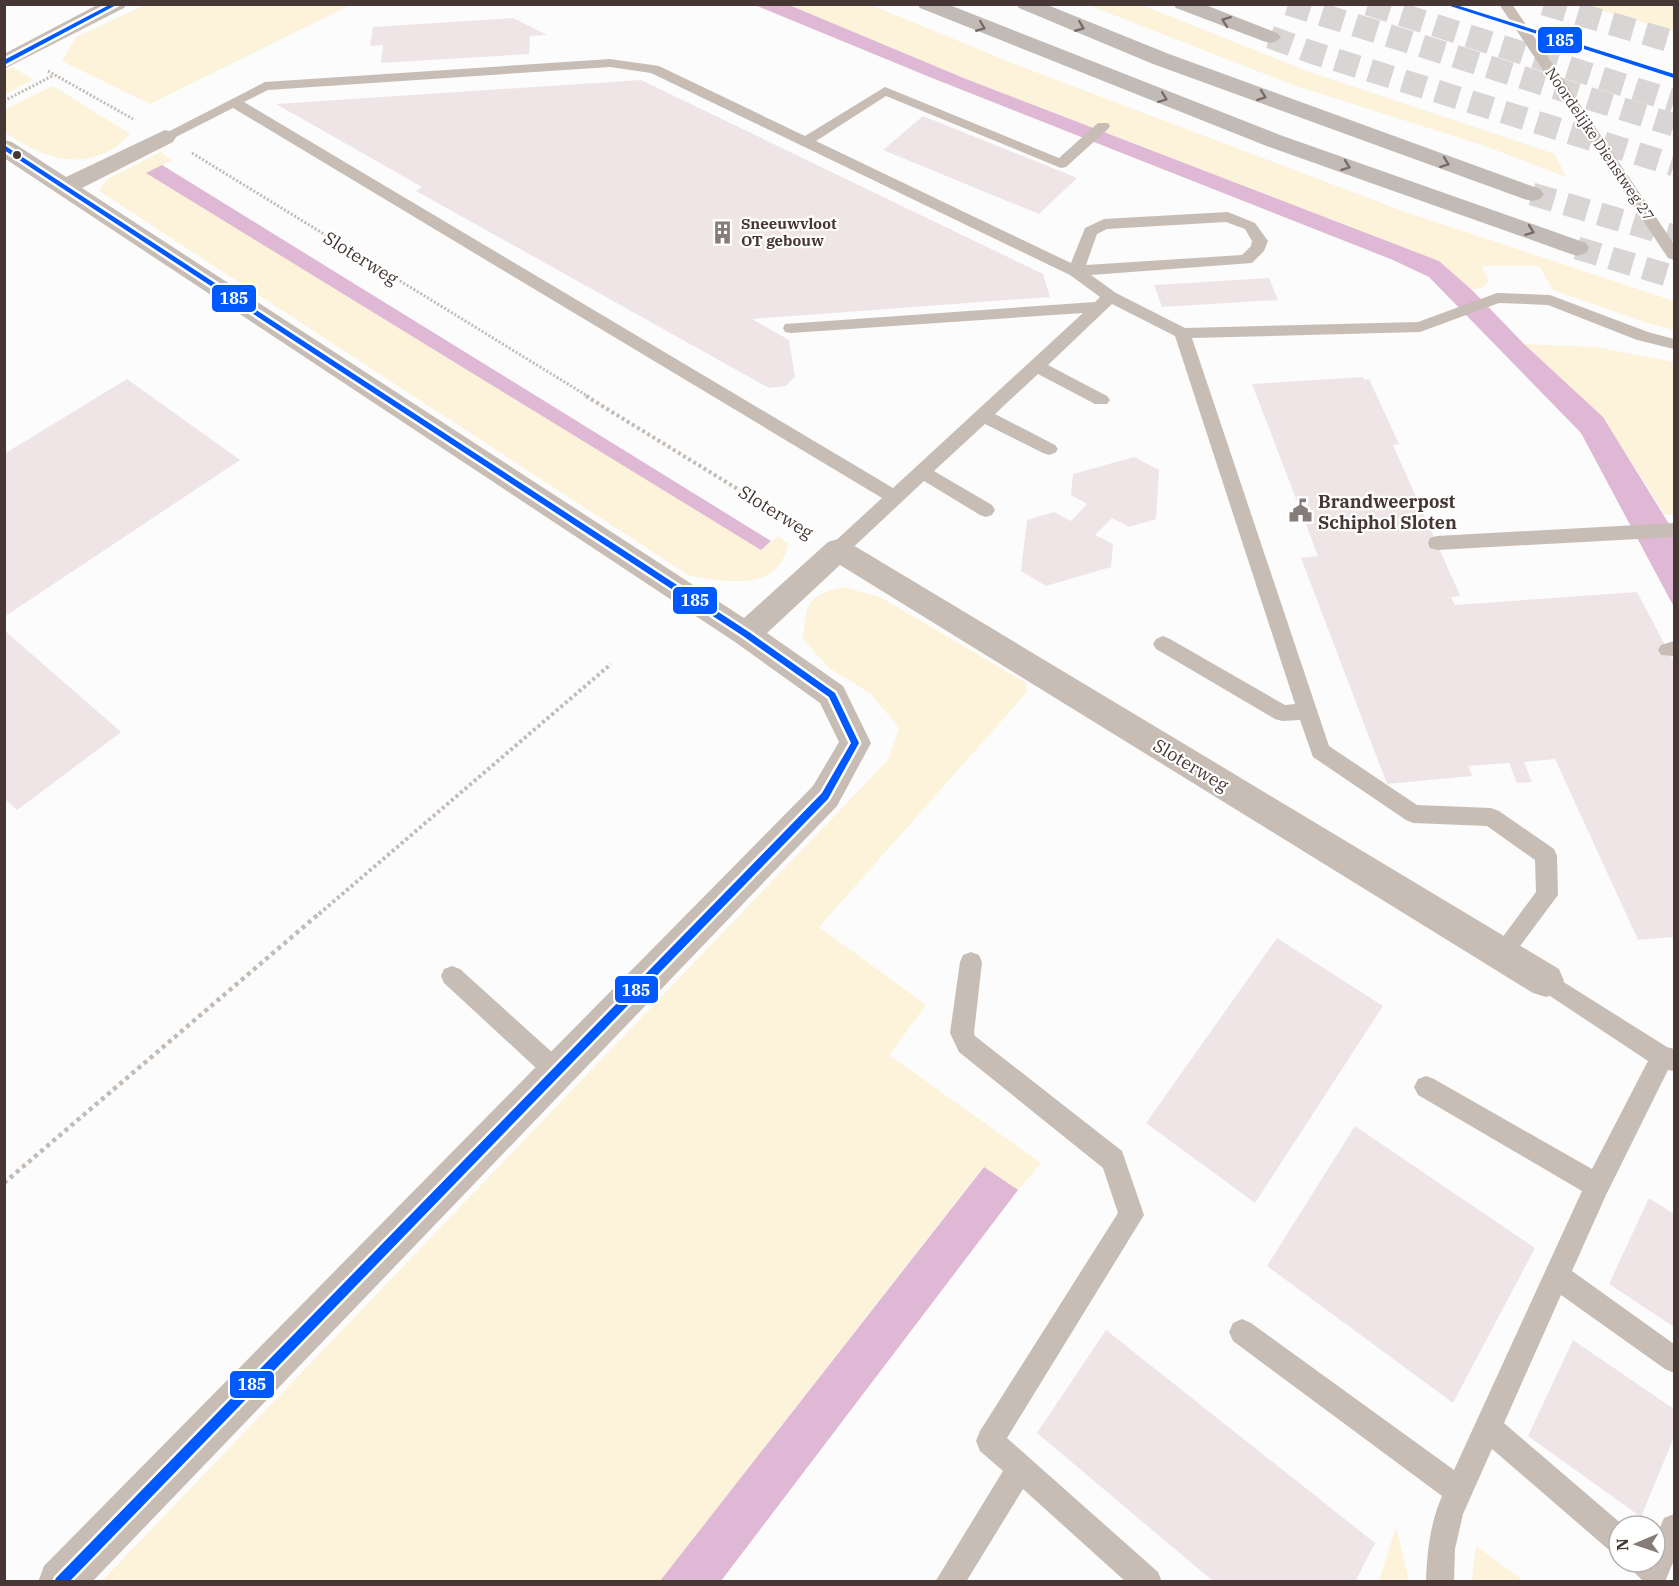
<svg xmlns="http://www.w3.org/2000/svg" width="1679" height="1586" viewBox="0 0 1679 1586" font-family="'IBM Plex Serif',serif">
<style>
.green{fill:#fdf2da}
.water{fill:#dfb8d5}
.building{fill:#efe5e7}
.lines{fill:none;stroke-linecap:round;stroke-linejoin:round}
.secondary-tunnel{stroke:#d8d5d4;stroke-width:23;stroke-dasharray:23 12;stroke-linecap:butt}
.highway-tunnel{stroke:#d8d5d4;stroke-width:23;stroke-dasharray:23 12;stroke-linecap:butt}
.path-far2{stroke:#c3bbb5;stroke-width:3;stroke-dasharray:2 2;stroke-linecap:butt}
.path-far1{stroke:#c3bbb5;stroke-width:4;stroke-dasharray:3 3;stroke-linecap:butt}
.path{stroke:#c3bbb5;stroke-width:4.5;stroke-dasharray:4 4;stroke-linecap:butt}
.lane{fill:#c7bdb5;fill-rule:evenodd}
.street{fill:#c7bdb5;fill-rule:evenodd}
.highway{fill:#c2bbb5;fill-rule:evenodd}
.bus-1-casing{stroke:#fff;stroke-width:5}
.bus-1{fill:#0059ff;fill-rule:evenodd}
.oneway{stroke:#786c68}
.bus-dot{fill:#473734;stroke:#fff;stroke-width:2}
.labels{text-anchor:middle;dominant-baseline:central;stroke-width:4.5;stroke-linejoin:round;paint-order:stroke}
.far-street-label{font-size:15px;fill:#473734;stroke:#fff}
.far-poi-label{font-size:15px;font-weight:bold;fill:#473734;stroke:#fff;text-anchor:start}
.street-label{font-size:18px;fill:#473734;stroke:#fff}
.poi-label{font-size:18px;font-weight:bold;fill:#473734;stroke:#fff;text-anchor:start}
.line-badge{stroke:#fff;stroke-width:2}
.badge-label{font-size:16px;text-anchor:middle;font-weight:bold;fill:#fff}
</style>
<rect width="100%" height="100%" fill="#fcfcfc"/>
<g class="green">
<polygon points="147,4 350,4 350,5 150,104 62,61 76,37"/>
<polygon points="789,5 871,5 1017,65 1408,213 1674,301 1674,330 1650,324 1553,290 1539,266 1482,266 1489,282 1481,288 1472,290 1439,261 966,79"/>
<polygon points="1088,5 1142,5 1307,71 1555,154 1566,177 1482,145 1293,85"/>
<polygon points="1581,5 1674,5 1674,31"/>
<polygon points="13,67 33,80 5,94 5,71"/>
<path d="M53 86 130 134C92 175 45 161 5 132V109Z"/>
<path d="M160 152 172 160 147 173 761 549 778 536 788 544C779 593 725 582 688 575L99 191 106 180Z"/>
<polygon points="1524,344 1596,347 1674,362 1674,515 1665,515 1603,417"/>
<path d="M843 587 880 597 1026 683 1027 692 819 927 926 1005 889 1055 1041 1163 1018 1190 983 1167 660 1581 101 1582 888 760 899 728 871 694 829 668 803 639C807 603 806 596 843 587Z"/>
<polygon points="1396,1527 1409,1581 1379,1581"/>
<polygon points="1476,1546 1524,1581 1472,1581"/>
</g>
<g class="water">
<polygon points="755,5 789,5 966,79 1439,261 1472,290 1524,344 1603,417 1674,532 1674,607 1581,433 1429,277 1393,260 932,78"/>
<polygon points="162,165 771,541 761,550 146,173"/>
<polygon points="984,1167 1018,1190 721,1581 660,1581"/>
</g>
<g class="building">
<polygon points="513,18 547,35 530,36 529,54 381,63 383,45 370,46 373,27"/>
<polygon points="641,80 1043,274 1050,297 752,319 789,340 795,376 786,386 769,388 416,191 422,187 276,104"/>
<polygon points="923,116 1060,171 1077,178 1039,214 883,150"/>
<polygon points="1269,278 1278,300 1162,307 1154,285"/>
<polygon points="1363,377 1364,380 1369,379 1399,444 1393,445 1459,593 1460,596 1451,597 1455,605 1637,592 1674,662 1674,937 1638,940 1555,759 1524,762 1532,782 1517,783 1509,763 1468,766 1472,776 1387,784 1301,558 1318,556 1252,384"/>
<polygon points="127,379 240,460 4,617 4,454"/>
<polygon points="1134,457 1159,470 1156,519 1129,527 1112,518 1095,535 1113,544 1111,567 1046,586 1021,571 1027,520 1054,512 1071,521 1087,504 1071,495 1073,474"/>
<polygon points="4,630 121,732 17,810 4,798"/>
<polygon points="1277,938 1383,1006 1255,1203 1146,1123"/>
<polygon points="1355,1126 1535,1248 1453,1403 1267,1266"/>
<polygon points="1649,1198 1674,1214 1674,1327 1609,1284"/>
<polygon points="1106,1330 1375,1543 1355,1582 1214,1582 1037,1433"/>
<polygon points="1573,1340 1674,1409 1674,1437 1641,1517 1528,1436"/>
</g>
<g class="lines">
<g class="secondary-tunnel">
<polyline points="1368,4 1674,101"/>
<polyline points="1544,4 1674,42"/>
</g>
<g class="highway-tunnel">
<polyline points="1288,4 1674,125"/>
<polyline points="1270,37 1314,53 1674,165"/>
<polyline points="1532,194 1674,236"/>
<polyline points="1577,248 1674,277"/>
</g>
<g class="path-far2">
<polyline points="48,71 133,119"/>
<polyline points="4,101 54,75"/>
<polyline points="192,153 589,397"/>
</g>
<g class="path-far1">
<polyline points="586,396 806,531"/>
<polyline points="319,914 611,664"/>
</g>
<polyline class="path" points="4,1183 321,912"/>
<g class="lane">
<polygon points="1499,4 1512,4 1674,244 1674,260 1668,258"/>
<path d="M610 59 659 66 805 136 885 87 1059 158 1098 123H1108L1110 126 1108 129 1066 167 1061 168 886 96 816 141 1071 263 1085 228 1104 219 1228 212 1255 223 1268 241 1264 251 1252 263 1091 275 1116 293 1185 328 1418 322 1497 293 1550 295 1648 332 1674 339V349L1637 340 1548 305 1499 303 1420 332 1192 338 1329 746 1417 805 1491 808 1499 811 1554 849 1557 856 1558 895 1509 961 1501 964 1493 961 1490 954 1536 892 1535 860 1487 826 1413 823 1406 820 1313 757 1300 720 1282 721 1275 719 1156 649 1153 644 1156 639 1163 636 1170 639 1285 705 1295 704 1175 336 1112 304 1048 365 1107 396 1110 400 1107 404H1095L1038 374 995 414 1055 445 1058 449 1055 453 1049 455 1043 453 985 424 934 471 992 505 995 510 992 515 986 517 980 515 924 481 845 555 838 557 831 555 829 550 831 545 882 498 233 108 170 140H160L158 137 265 82ZM610 67 651 73 1070 275 1100 297 1095 302 785 324 783 328 785 332 791 333 1083 313 893 488 244 102 268 90ZM1226 222 1245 229 1252 241 1251 246 1242 255 1086 265 1097 234 1107 229Z"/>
<polygon points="1674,523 1674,537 1437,550 1430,548 1428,543 1430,538 1437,536"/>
<polygon points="1674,641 1674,656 1661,655 1658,650 1661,645"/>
<polygon points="971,952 979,955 982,962 974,1033 975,1036 1122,1151 1144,1215 1007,1438 1158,1572 1162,1582 1126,1582 1023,1489 966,1582 935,1582 1003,1471 980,1451 976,1441 980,1431 1118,1213 1103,1168 959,1052 950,1033 960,962 963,955"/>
<polygon points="452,966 460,969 565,1064 569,1072 565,1080 557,1083 549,1080 444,983 441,976 444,969"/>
<path d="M1546 971 1667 1047 1674 1049V1071L1668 1070 1606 1195 1572 1271 1674 1344V1373L1665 1369 1561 1295 1504 1423 1624 1526H1619V1554L1609 1550 1492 1449 1463 1514 1455 1549 1454 1582H1426C1427 1552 1430 1524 1442 1496L1233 1341 1229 1332 1233 1323 1242 1319 1251 1323 1454 1470 1582 1191 1418 1095 1414 1087 1418 1079 1426 1076 1434 1079 1592 1169 1648 1061 1538 988 1535 981 1538 974Z"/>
<polygon points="1674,1514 1674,1560 1665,1582 1644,1582 1634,1572 1630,1562 1655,1562 1655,1539 1664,1518"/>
</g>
<g class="street">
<polygon points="99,4 127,4 124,8 4,69 4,54"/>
<polygon points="165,130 173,132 176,137 173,142 82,188 744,618 828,542 838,539 848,542 1559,969 1564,981 1559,993 1546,997 1533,993 840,565 767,633 843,686 871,743 837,806 92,1582 38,1582 44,1566 813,786 839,742 820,703 735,642 4,158 4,140 12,142 66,177"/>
</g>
<g class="highway">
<polygon points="917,4 947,4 1280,135 1586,243 1589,248 1586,253 1577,256 1568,253 1264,145 920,8"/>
<polygon points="1016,4 1045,4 1169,54 1540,189 1544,194 1540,199 1532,201 1524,199 1153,64 1019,8"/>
<polygon points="1173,4 1203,4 1277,33 1281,37 1277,41 1270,43 1263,41 1176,8"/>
</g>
<defs>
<g id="bus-1">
<polygon points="111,4 118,4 4,65 4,60"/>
<polygon points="1444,4 1453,4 1674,74 1674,78"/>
<polygon points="4,145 749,632 835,693 859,743 828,799 69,1582 54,1582 56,1578 822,793 851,743 829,697 743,636 4,150"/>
</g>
</defs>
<use href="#bus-1" class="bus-1-casing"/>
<use href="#bus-1" class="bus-1"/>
</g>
<defs><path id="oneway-chevron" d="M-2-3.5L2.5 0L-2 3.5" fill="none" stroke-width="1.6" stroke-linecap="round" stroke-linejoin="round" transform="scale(1.5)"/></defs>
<g class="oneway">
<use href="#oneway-chevron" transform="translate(1226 21) rotate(-160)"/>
<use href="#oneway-chevron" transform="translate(981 27) rotate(22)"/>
<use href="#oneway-chevron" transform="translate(1080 27) rotate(22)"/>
<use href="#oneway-chevron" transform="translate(1262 96) rotate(20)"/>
<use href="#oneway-chevron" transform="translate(1163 98) rotate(21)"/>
<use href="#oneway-chevron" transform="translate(1445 163) rotate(20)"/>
<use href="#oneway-chevron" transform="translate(1346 166) rotate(20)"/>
<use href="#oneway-chevron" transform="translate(1530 231) rotate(20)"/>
</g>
<defs>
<symbol id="building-bare" viewBox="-9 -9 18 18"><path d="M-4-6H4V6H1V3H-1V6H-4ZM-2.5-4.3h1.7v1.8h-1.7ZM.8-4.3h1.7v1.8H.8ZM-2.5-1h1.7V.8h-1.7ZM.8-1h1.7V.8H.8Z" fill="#867c7a" stroke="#fff" stroke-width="2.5" paint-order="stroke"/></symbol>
<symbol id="civic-bare" viewBox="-9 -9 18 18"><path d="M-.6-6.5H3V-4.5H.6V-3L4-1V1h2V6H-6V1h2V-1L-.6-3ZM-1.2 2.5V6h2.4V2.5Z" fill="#867c7a" stroke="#fff" stroke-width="2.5" paint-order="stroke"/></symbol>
</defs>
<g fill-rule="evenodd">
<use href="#building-bare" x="706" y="216" width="33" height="33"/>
<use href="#civic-bare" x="1284" y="494" width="33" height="33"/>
</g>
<circle class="bus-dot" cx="17" cy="155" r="5"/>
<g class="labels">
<g class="far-street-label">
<text transform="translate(1600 144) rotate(56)">Noordelijke Dienstweg 27</text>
</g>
<g class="far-poi-label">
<text x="741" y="223">Sneeuwvloot<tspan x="741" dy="17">OT gebouw</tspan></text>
</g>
<g class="street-label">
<text transform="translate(361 258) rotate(32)">Sloterweg</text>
<text transform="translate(776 512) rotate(32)">Sloterweg</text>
<text transform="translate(1191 765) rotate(31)">Sloterweg</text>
</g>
<g class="poi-label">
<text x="1318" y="501">Brandweerpost<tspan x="1318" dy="21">Schiphol Sloten</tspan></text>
</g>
</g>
<g class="line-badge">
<rect x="1537" y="26" width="46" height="28" rx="6" fill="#0059ff"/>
<rect x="211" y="284" width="46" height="29" rx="6" fill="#0059ff"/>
<rect x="672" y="586" width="46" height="29" rx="6" fill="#0059ff"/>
<rect x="614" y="975" width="45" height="29" rx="6" fill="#0059ff"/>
<rect x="229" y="1370" width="46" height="29" rx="6" fill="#0059ff"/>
</g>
<g class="badge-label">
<text x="1560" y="46">185</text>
<text x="234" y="304">185</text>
<text x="695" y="606">185</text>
<text x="636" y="996">185</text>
<text x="252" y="1390">185</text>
</g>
<rect width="1679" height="1586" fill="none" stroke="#473734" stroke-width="12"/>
<g transform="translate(1637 1544) rotate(268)"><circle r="28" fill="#ffffff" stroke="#b5afae" stroke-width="1.5"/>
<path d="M0-4.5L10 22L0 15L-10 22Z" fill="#867c7a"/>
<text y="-9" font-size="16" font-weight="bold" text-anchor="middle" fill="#473734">N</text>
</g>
</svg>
